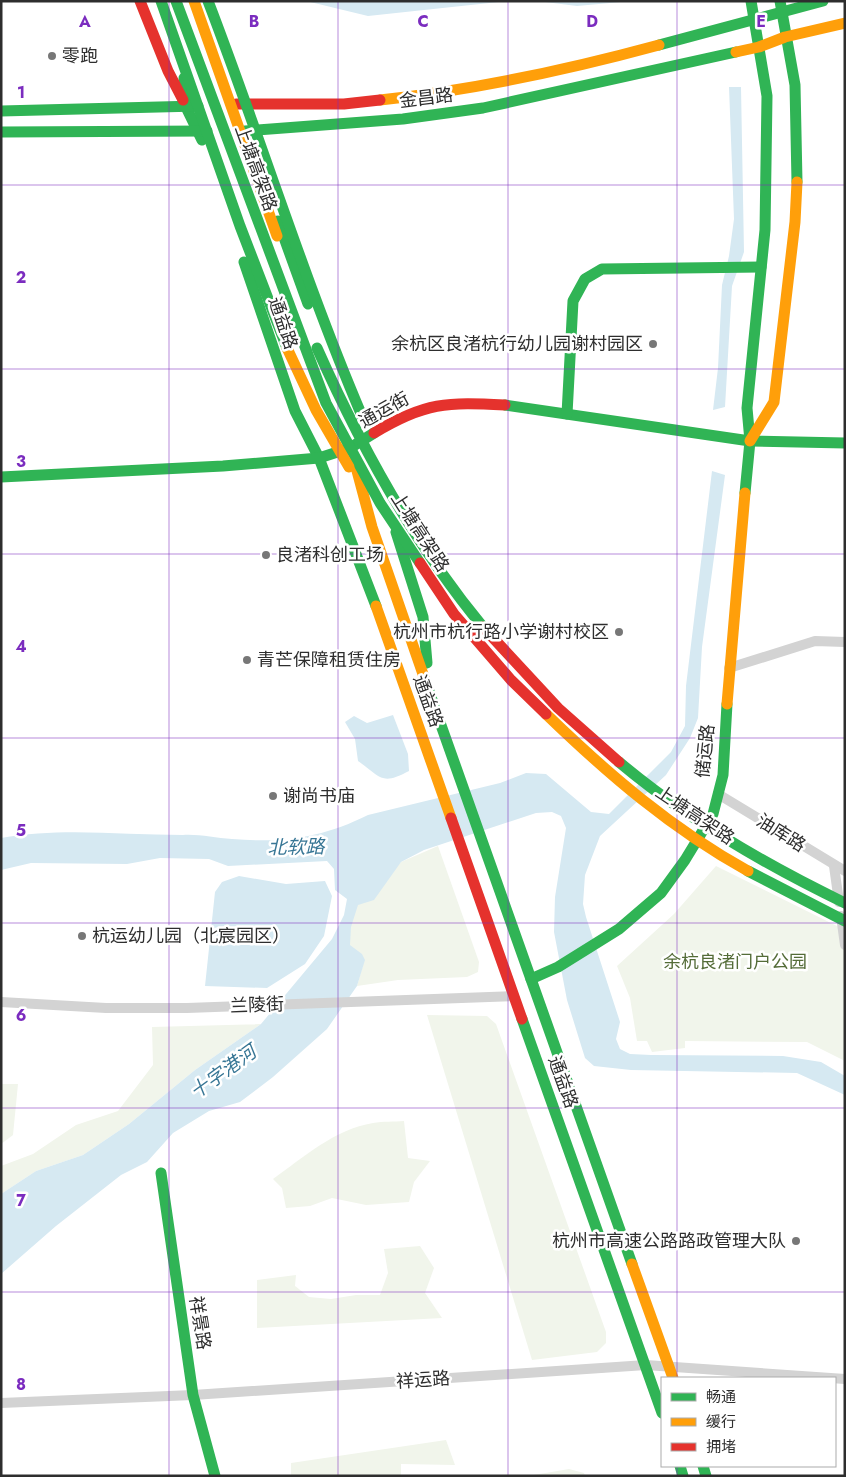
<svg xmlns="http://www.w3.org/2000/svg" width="846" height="1477" viewBox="0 0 846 1477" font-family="Jost,'Noto Sans SC',sans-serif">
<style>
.green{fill:#f1f5eb}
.water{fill:#d6e9f2}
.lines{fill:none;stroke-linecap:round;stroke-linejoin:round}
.street{stroke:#d3d3d3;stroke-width:10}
.fast{stroke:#30b455;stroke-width:11}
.slow{stroke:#ff9f0a;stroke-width:11}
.jam{stroke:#e5322d;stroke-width:11}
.fast-bridge{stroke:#30b455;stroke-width:11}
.slow-bridge{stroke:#ff9f0a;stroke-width:11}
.jam-bridge{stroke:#e5322d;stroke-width:11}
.grid{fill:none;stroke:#7b2cbf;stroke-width:1;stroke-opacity:0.55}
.poi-dot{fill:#777;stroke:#fff;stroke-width:2}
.labels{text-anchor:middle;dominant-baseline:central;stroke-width:5;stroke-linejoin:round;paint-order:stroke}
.poi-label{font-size:18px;fill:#2e2e2e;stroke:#fff;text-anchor:start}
.street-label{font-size:18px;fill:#2e2e2e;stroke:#fff}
.park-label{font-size:18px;fill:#546c38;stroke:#fff}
.water-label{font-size:19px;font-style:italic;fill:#377695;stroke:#fff}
.grid-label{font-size:16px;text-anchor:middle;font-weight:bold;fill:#7b2cbf;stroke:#fff;stroke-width:5;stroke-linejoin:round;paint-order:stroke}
</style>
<rect width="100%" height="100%" fill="#fff"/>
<g class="green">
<polygon points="438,846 479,962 478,972 467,977 398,980 357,986 363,965 347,949 355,903 401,862"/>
<polygon points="716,866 845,930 845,1061 807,1042 685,1041 685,1048 652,1052 647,1041 637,1041 630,998 617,966 674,914"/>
<polygon points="427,1015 487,1016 496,1024 606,1332 606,1343 597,1352 532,1360"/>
<polygon points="261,1024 195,1070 129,1124 83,1155 36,1171 1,1194 1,1166 33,1154 76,1125 118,1111 153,1065 152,1027"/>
<polygon points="1,1084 18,1084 13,1135 1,1144"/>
<path d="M404 1121 408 1158 430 1161 414 1182 409 1202 366 1205 332 1198 310 1206 286 1208 282 1188 273 1179C304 1157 335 1129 373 1123 383 1121 394 1122 404 1121Z"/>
<polygon points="420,1246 434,1268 425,1293 442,1318 257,1328 257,1280 296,1275 295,1286 309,1297 331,1299 356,1295 380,1295 388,1273 384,1249"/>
<polygon points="446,1440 455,1465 401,1464 401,1476 291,1476 291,1463"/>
<polygon points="569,1469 584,1473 585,1476 528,1476"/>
</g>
<g class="water">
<polygon points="306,1 508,1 368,16"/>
<polygon points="537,1 632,1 577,6"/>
<polygon points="729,87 741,87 744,252 732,286 725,407 713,410 718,368 722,285 729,256 734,219"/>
<path d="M712 471 725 475 702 647 698 718 690 738 666 775 600 836 585 875 583 904 586 917 620 1022 616 1039 620 1049 630 1054 651 1055 783 1056 821 1062 845 1076V1095L797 1073 631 1070 594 1066 585 1058 567 1000 554 932 555 897 566 828 561 816 552 812 536 813 424 850 401 862 374 900 358 905 351 927 350 945 362 954 365 960 357 986 327 1029 273 1077 240 1102 209 1111 173 1133 147 1162 121 1175 56 1226 1 1274V1194L36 1171 83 1155 129 1124 195 1070 261 1024 332 939 344 915 347 899 335 890 334 869 327 861 228 866 209 859 160 858 127 864 31 863 1 870V838C61 827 122 835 183 835 199 834 215 838 232 839 282 843 322 838 368 815L500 783 526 773 546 774 591 812 609 814 671 752 685 726 686 686Z"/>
<path d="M393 715 408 754 409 771C381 786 381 777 358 761L355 739 345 722 354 716 367 723Z"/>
<polygon points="239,876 286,884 325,881 332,896 324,936 305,964 267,988 205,986 215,892 222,882"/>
</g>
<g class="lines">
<g class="street">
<polyline points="729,668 815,641 845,642"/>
<polyline points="718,794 845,871"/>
<polyline points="834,866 839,902"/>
<polyline points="841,916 845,945"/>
<polyline points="1,1002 106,1008 187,1008 514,996"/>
<polyline points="1,1403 193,1395 646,1365 845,1379"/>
</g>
<g class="fast">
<polyline points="780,1 795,85 797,182"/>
<polyline points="659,45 823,1"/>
<polyline points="184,78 186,107 202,140"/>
<polyline points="1,111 198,106"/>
<polyline points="245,131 403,119 483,108 736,52"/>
<polyline points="1,132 207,131"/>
<polyline points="278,221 308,304"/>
<polyline points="244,262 295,411 319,458 376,606"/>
<polyline points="505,405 750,441 845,443"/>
<polyline points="567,414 573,301 585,279 602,269 761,267"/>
<polyline points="1,477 223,466 319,458 350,448 374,433"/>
<polyline points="745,493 750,441 747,408 765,230 767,96 751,1"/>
<polyline points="396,532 423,617 427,663"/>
<polyline points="425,680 632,1264"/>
<polyline points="531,979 558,967 619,929 661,893 685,860 713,814 723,775 727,704"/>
<polyline points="522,1019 662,1413"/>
<polyline points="161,1173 193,1395 215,1476"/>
<polyline points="680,1466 683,1476"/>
<polyline points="703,1466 706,1476"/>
</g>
<g class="slow">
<polyline points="736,52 759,47 785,37 845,23"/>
<path d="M380 100C474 90 567 70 659 45"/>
<polyline points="750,441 774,402 795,222 797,182"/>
<polyline points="356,467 372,527 425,680"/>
<polyline points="376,606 451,818"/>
<polyline points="727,704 745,493"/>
<polyline points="632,1264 673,1378"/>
</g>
<g class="jam">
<polyline points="140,1 168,71 183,100"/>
<polyline points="236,104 344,104 380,100"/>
<path d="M374 433C425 402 447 402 505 405"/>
<polyline points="451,818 522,1019"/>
</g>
<g class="fast-bridge">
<polyline points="161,1 240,226 287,348"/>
<polyline points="176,1 326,403 380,503 420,563"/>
<path d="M208 1C261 139 304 280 362 416"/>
<path d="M317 348C361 447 414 544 483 627"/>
<path d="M619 762C688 820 764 864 845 903"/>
<polyline points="748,871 845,921"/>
</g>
<g class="slow-bridge">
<polyline points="194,1 277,236"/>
<polyline points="287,348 316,410 349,467"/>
<path d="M546 714C608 774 672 829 748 871"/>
</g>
<g class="jam-bridge">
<polyline points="420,563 454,614 511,680 546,714"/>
<polyline points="483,627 558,708 619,762"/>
</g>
</g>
<path class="grid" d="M169 1V1476M338 1V1476M508 1V1476M677 1V1378M1 185H845M1 369H845M1 554H845M1 738H845M1 923H845M1 1108H845M1 1292H845M677 1466V1476"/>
<g class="poi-dot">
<circle cx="52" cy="56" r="5"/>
<circle cx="653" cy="344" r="5"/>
<circle cx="266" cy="555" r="5"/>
<circle cx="619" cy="632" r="5"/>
<circle cx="247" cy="660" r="5"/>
<circle cx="273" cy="796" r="5"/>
<circle cx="82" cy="936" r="5"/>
<circle cx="796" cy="1241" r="5"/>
</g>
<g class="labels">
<g class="poi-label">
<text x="62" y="56">零跑</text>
<text x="643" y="344" text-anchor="end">余杭区良渚杭行幼儿园谢村园区</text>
<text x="276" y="555">良渚科创工场</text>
<text x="609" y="632" text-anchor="end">杭州市杭行路小学谢村校区</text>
<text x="257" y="660">青芒保障租赁住房</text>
<text x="283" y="796">谢尚书庙</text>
<text x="92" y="936">杭运幼儿园（北宸园区）</text>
<text x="786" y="1241" text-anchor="end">杭州市高速公路路政管理大队</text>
</g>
<g class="street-label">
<text transform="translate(426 98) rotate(-7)">金昌路</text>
<text transform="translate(256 168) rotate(70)">上塘高架路</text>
<text transform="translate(283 323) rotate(71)">通益路</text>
<text transform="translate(384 410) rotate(-29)">通运街</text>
<text transform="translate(420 532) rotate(57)">上塘高架路</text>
<text transform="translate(428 701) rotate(70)">通益路</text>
<text transform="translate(705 751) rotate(-84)">储运路</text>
<text transform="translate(695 815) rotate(34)">上塘高架路</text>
<text transform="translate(781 833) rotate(32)">油库路</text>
<text transform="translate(257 1005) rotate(-2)">兰陵街</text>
<text transform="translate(563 1082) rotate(70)">通益路</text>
<text transform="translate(200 1323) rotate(81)">祥景路</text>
<text transform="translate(423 1380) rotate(-4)">祥运路</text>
</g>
<g class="park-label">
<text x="735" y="962">余杭良渚门户公园</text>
</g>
<g class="water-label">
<text transform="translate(296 847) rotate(-1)">北软路</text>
<text transform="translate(223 1072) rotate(-36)">十字港河</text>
</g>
</g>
<g class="grid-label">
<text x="85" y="27">A</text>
<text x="254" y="27">B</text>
<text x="423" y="27">C</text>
<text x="592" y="27">D</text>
<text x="761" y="27">E</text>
<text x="21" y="98">1</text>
<text x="21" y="283">2</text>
<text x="21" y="467">3</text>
<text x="21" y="652">4</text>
<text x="21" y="836">5</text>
<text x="21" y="1021">6</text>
<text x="21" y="1206">7</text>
<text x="21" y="1390">8</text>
</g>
<rect width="846" height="1477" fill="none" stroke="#2e2e2e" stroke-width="5"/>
<rect x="661" y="1377" width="175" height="90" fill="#ffffff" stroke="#ababab"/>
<rect x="671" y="1393" width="25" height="8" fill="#30b455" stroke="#ababab"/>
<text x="706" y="1402" font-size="15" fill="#2e2e2e">畅通</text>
<rect x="671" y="1418" width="25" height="8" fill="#ff9f0a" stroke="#ababab"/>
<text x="706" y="1427" font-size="15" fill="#2e2e2e">缓行</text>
<rect x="671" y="1443" width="25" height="8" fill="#e5322d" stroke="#ababab"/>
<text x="706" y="1452" font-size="15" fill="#2e2e2e">拥堵</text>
</svg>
